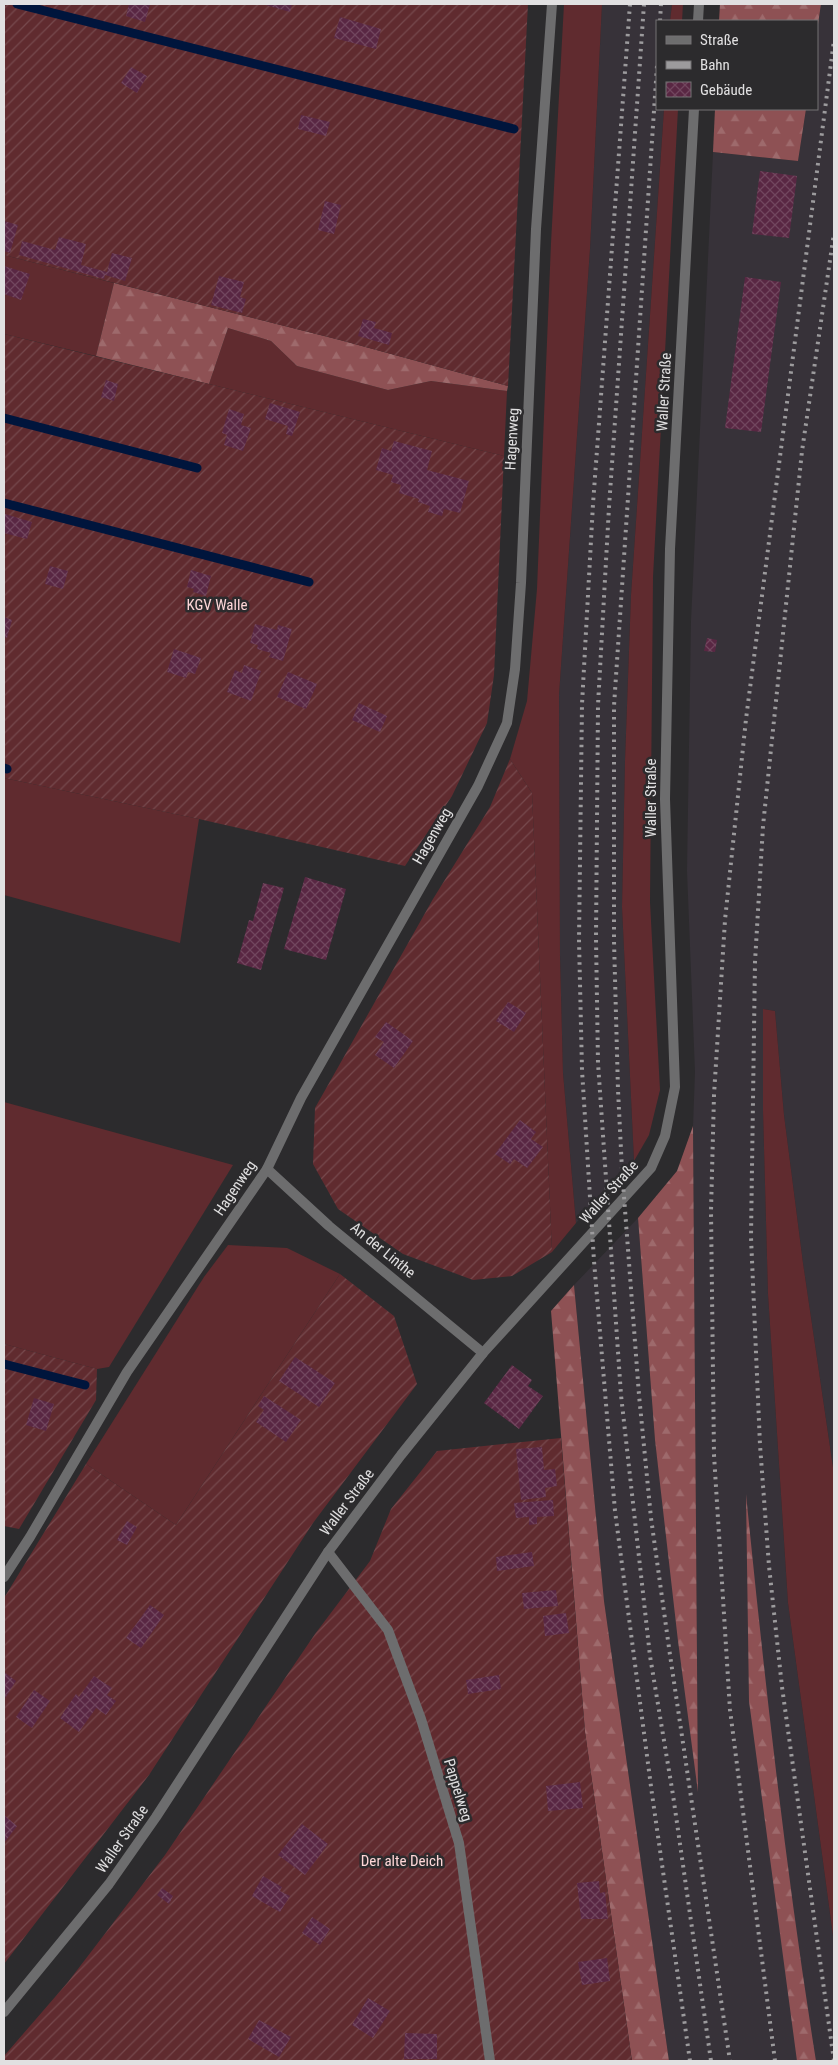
<svg xmlns="http://www.w3.org/2000/svg" width="838" height="2065" viewBox="0 0 838 2065" font-family="'Roboto Condensed',sans-serif">
<style>
.built{fill:#373239}
.grass{fill:#602b2f}
.forest{fill:url(#forest-firs)}
.garden{fill:url(#garden-furrows)}
.lines{fill:none;stroke-linecap:round;stroke-linejoin:round}
.stream{stroke:#00153c;stroke-width:9}
.building{fill:url(#building-cross-hatch)}
.minor{stroke:#6d6d6e;stroke-width:10}
.rail{stroke:#9c9b9d;stroke-width:4;stroke-dasharray:2.5 5;stroke-linecap:butt}
.labels{text-anchor:middle;dominant-baseline:central;stroke-width:5;stroke-linejoin:round;paint-order:stroke}
.street-label{font-size:15px;fill:#e1e0e1;stroke:#2c2b2d}
.park-label{font-size:15px;fill:#fed6d7;stroke:#2c2b2d}
</style>
<defs>
<pattern id="forest-firs" width="22" height="20" patternUnits="userSpaceOnUse" patternTransform="scale(1.25)"><rect width="22" height="20" fill="#8e5154"/><path d="M5 1l3.5 6h-7zM16 11l3.5 6h-7z" fill="#9e6a6c"/></pattern>
<pattern id="garden-furrows" width="10" height="10" patternUnits="userSpaceOnUse" patternTransform="scale(1.25)"><rect width="10" height="10" fill="#602b2f"/><path d="M-1 1l2-2M0 10L10 0M9 11l2-2" fill="none" stroke="#76494d"/></pattern>
<pattern id="building-cross-hatch" width="8" height="8" patternUnits="userSpaceOnUse" patternTransform="scale(1.25)"><rect width="8" height="8" fill="#592743"/><path d="M0 0l8 8M0 8l8-8" fill="none" stroke="#71465e"/></pattern>
</defs>
<rect width="100%" height="100%" fill="#2c2b2d"/>
<g class="built">
<polygon points="602,4 672,4 670,21 657,21 657,109 664,109 631,595 625,761 622,907 634,1161 576,1223 563,1073 560,956 559,695 590,249"/>
<polygon points="821,4 834,4 834,1474 803,1263 784,1115 775,1011 763,1009 763,1111 768,1294 788,1603 834,1943 834,2061 669,2061 604,1601 574,1285 638,1218 655,1440 698,1786 693,1126 695,1072 687,871 691,621 713,152 798,161 806,109 817,109 817,31"/>
</g>
<g class="grass">
<polygon points="564,4 602,4 590,249 559,695 560,956 563,1073 576,1223 552,1252 532,793 510,759 527,701 537,589 551,243"/>
<polygon points="672,4 683,4 682,21 670,21"/>
<polygon points="664,109 678,109 653,577 650,902 660,1090 649,1135 634,1161 622,907 625,761 631,595"/>
<polygon points="4,255 114,283 96,356 4,334"/>
<polygon points="228,328 271,341 297,366 388,390 431,381 507,391 504,456 209,384"/>
<polygon points="4,778 199,819 180,943 4,895"/>
<polygon points="763,1009 775,1011 784,1115 803,1263 834,1474 834,1943 788,1603 768,1294 763,1111"/>
<polygon points="4,1102 233,1165 109,1367 97,1369 4,1344"/>
<polygon points="228,1245 287,1248 340,1274 176,1525 86,1464 204,1277"/>
</g>
<g class="forest">
<polygon points="720,4 821,4 817,31 817,21 719,21"/>
<polygon points="715,109 806,109 798,161 713,152"/>
<polygon points="114,283 340,340 508,386 507,391 431,381 388,390 297,366 271,341 228,328 209,384 96,356"/>
<polygon points="693,1126 698,1792 678,1641 655,1440 638,1218 677,1171"/>
<polygon points="574,1285 604,1601 669,2061 632,2061 585,1732 551,1311"/>
<path d="M746 1494C765 1684 786 1873 816 2061H797L749 1701Z"/>
</g>
<g class="garden">
<polygon points="4,4 528,4 508,386 340,340 4,255"/>
<polygon points="4,334 504,456 494,675 487,723 452,796 405,866 199,819 4,778"/>
<polygon points="510,759 532,793 552,1252 512,1276 473,1280 403,1254 338,1209 313,1164 315,1108 433,899 490,807"/>
<polygon points="340,1274 394,1316 417,1384 313,1523 149,1775 4,1964 4,1598 86,1464 176,1525"/>
<polygon points="4,1344 97,1369 96,1400 19,1529 4,1526"/>
<polygon points="561,1438 585,1732 632,2061 4,2061 4,2056 68,1982 165,1855 315,1634 370,1561 391,1509 437,1451"/>
</g>
<g class="lines">
<g class="stream">
<polyline points="17,4 514,129"/>
<polyline points="4,418 197,468"/>
<polyline points="4,503 309,582"/>
<polyline points="4,768 7,769"/>
<polyline points="4,1364 85,1385"/>
</g>
</g>
<g class="building">
<polygon points="129,4 150,4 145,22 126,16"/>
<polygon points="262,4 292,4 290,12"/>
<polygon points="340,17 381,29 376,49 334,38"/>
<polygon points="131,67 147,76 137,93 121,83"/>
<polygon points="301,115 330,122 326,136 298,129"/>
<polygon points="760,171 797,176 789,238 752,234"/>
<polygon points="325,201 341,205 334,234 318,230"/>
<polygon points="4,221 18,225 10,253 4,251"/>
<polygon points="59,237 86,244 81,265 107,272 112,253 132,258 125,281 105,275 104,279 19,255 22,241 55,250"/>
<polygon points="4,266 30,274 21,300 4,294"/>
<polygon points="219,276 244,282 240,297 246,299 242,313 211,305"/>
<polygon points="745,277 781,282 761,432 725,428"/>
<polygon points="363,319 376,322 374,328 392,333 389,345 358,336"/>
<polygon points="106,380 118,384 114,401 101,397"/>
<polygon points="270,403 300,412 292,436 286,434 288,426 265,419"/>
<polygon points="229,409 244,414 241,425 251,428 243,451 224,445 227,435 222,433"/>
<polygon points="394,441 432,451 427,470 469,481 460,513 444,509 442,516 428,512 430,506 418,502 419,499 399,493 401,485 391,482 393,475 376,470 382,448 391,451"/>
<polygon points="5,514 32,522 27,539 4,533"/>
<polygon points="50,566 68,571 63,589 45,584"/>
<polygon points="191,570 211,576 206,596 193,592 194,589 187,587"/>
<polygon points="4,617 12,620 7,638 4,637"/>
<polygon points="255,624 277,630 278,625 292,629 283,661 269,657 271,653 257,649 258,645 250,643"/>
<polygon points="707,638 717,640 715,652 704,651"/>
<polygon points="174,649 201,658 195,674 188,672 186,678 167,672"/>
<polygon points="244,665 261,671 251,701 227,692 235,670 242,673"/>
<polygon points="288,672 317,684 306,709 277,697"/>
<polygon points="359,703 387,716 380,732 352,720"/>
<polygon points="305,877 346,889 326,960 284,949"/>
<polygon points="263,883 284,888 261,970 237,963 249,920 253,921"/>
<polygon points="508,1002 526,1013 514,1032 496,1021"/>
<polygon points="386,1022 413,1041 394,1068 375,1055 384,1042 375,1037"/>
<polygon points="520,1120 536,1132 531,1139 543,1147 527,1168 514,1159 510,1164 495,1154"/>
<polygon points="295,1357 335,1383 319,1407 279,1381"/>
<polygon points="512,1365 532,1380 528,1386 543,1396 519,1429 484,1403"/>
<polygon points="264,1396 301,1420 286,1442 256,1422 264,1410 258,1406"/>
<polygon points="34,1398 54,1404 46,1431 26,1425"/>
<polygon points="542,1447 544,1470 555,1469 557,1486 545,1488 546,1497 521,1500 516,1449"/>
<polygon points="553,1500 554,1516 537,1517 537,1524 529,1525 529,1517 516,1518 514,1503"/>
<polygon points="127,1521 137,1527 127,1545 117,1540"/>
<polygon points="532,1552 534,1566 497,1571 496,1557"/>
<polygon points="556,1590 558,1606 524,1609 522,1593"/>
<polygon points="150,1605 164,1615 141,1648 126,1638"/>
<polygon points="566,1613 569,1633 545,1636 543,1616"/>
<polygon points="4,1672 16,1681 4,1700"/>
<polygon points="499,1675 501,1689 468,1694 466,1680"/>
<polygon points="94,1676 112,1688 107,1695 116,1701 106,1715 96,1708 79,1732 60,1718 76,1694 79,1697"/>
<polygon points="34,1690 50,1701 32,1728 16,1717"/>
<polygon points="580,1782 583,1808 548,1811 546,1786"/>
<polygon points="4,1815 17,1826 4,1843"/>
<polygon points="302,1824 328,1844 305,1875 278,1855"/>
<polygon points="263,1876 282,1887 280,1891 290,1896 280,1912 252,1896"/>
<polygon points="599,1881 600,1893 605,1892 608,1919 581,1919 577,1883"/>
<polygon points="162,1888 173,1896 169,1904 157,1895"/>
<polygon points="312,1917 330,1929 320,1945 302,1933"/>
<polygon points="607,1958 610,1981 582,1985 578,1962"/>
<polygon points="368,1998 390,2011 373,2038 352,2025"/>
<polygon points="259,2020 291,2037 279,2057 248,2039"/>
<polygon points="405,2033 437,2034 437,2059 404,2059"/>
</g>
<g class="lines">
<g class="minor">
<polyline points="698,21 699,4"/>
<polyline points="267,1169 329,1226 483,1353"/>
<polyline points="328,1552 388,1630 421,1719 459,1843 490,2061"/>
<polyline points="4,1577 30,1537 127,1372 267,1169 301,1098 478,786 507,723 515,669 521,583 536,229 552,4"/>
<polyline points="4,2012 109,1884 156,1817 328,1552 401,1455 483,1353 651,1168 665,1136 675,1087 665,799 670,549 694,109"/>
</g>
<g class="rail">
<polyline points="630,4 593,504 582,704 579,940 582,1070 594,1261 615,1511 652,1794 690,2061"/>
<polyline points="644,4 609,507 598,705 596,938 598,1063 621,1395 650,1656 673,1795 711,2061"/>
<polyline points="660,21 661,4"/>
<polyline points="657,66 614,706 614,941 618,1090 622,1170 639,1395 651,1518 670,1655 730,2061"/>
<polyline points="775,2061 730,1710 714,1455 711,1211 714,1095 725,920 746,719 834,40"/>
<polyline points="834,2061 782,1687 769,1566 760,1445 751,1237 755,962 763,826 802,451 834,233"/>
</g>
</g>
<g class="labels">
<g class="street-label">
<text transform="translate(664 392) rotate(-87)">Waller Straße</text>
<text transform="translate(512 439) rotate(-87)">Hagenweg</text>
<text transform="translate(651 798) rotate(-90)">Waller Straße</text>
<text transform="translate(432 836) rotate(-60)">Hagenweg</text>
<text transform="translate(235 1188) rotate(-56)">Hagenweg</text>
<text transform="translate(609 1192) rotate(-48)">Waller Straße</text>
<text transform="translate(383 1250) rotate(39)">An der Linthe</text>
<text transform="translate(347 1502) rotate(-53)">Waller Straße</text>
<text transform="translate(458 1790) rotate(73)">Pappelweg</text>
<text transform="translate(122 1839) rotate(-55)">Waller Straße</text>
</g>
<g class="park-label">
<text x="217" y="605">KGV Walle</text>
<text x="402" y="1861">Der alte Deich</text>
</g>
</g>
<rect width="838" height="2065" fill="none" stroke="#e1e0e1" stroke-width="10"/>
<rect x="656" y="20" width="162" height="90" fill="#2c2b2d" stroke="#747375"/>
<rect x="666" y="36" width="25" height="8" fill="#6d6d6e" stroke="#747375"/>
<text x="700" y="45" font-size="15" fill="#e1e0e1">Straße</text>
<rect x="666" y="61" width="25" height="8" fill="#9c9b9d" stroke="#747375"/>
<text x="700" y="70" font-size="15" fill="#e1e0e1">Bahn</text>
<rect x="666" y="82" width="25" height="15" fill="url(#building-cross-hatch)" stroke="#747375"/>
<text x="700" y="95" font-size="15" fill="#e1e0e1">Gebäude</text>
</svg>
